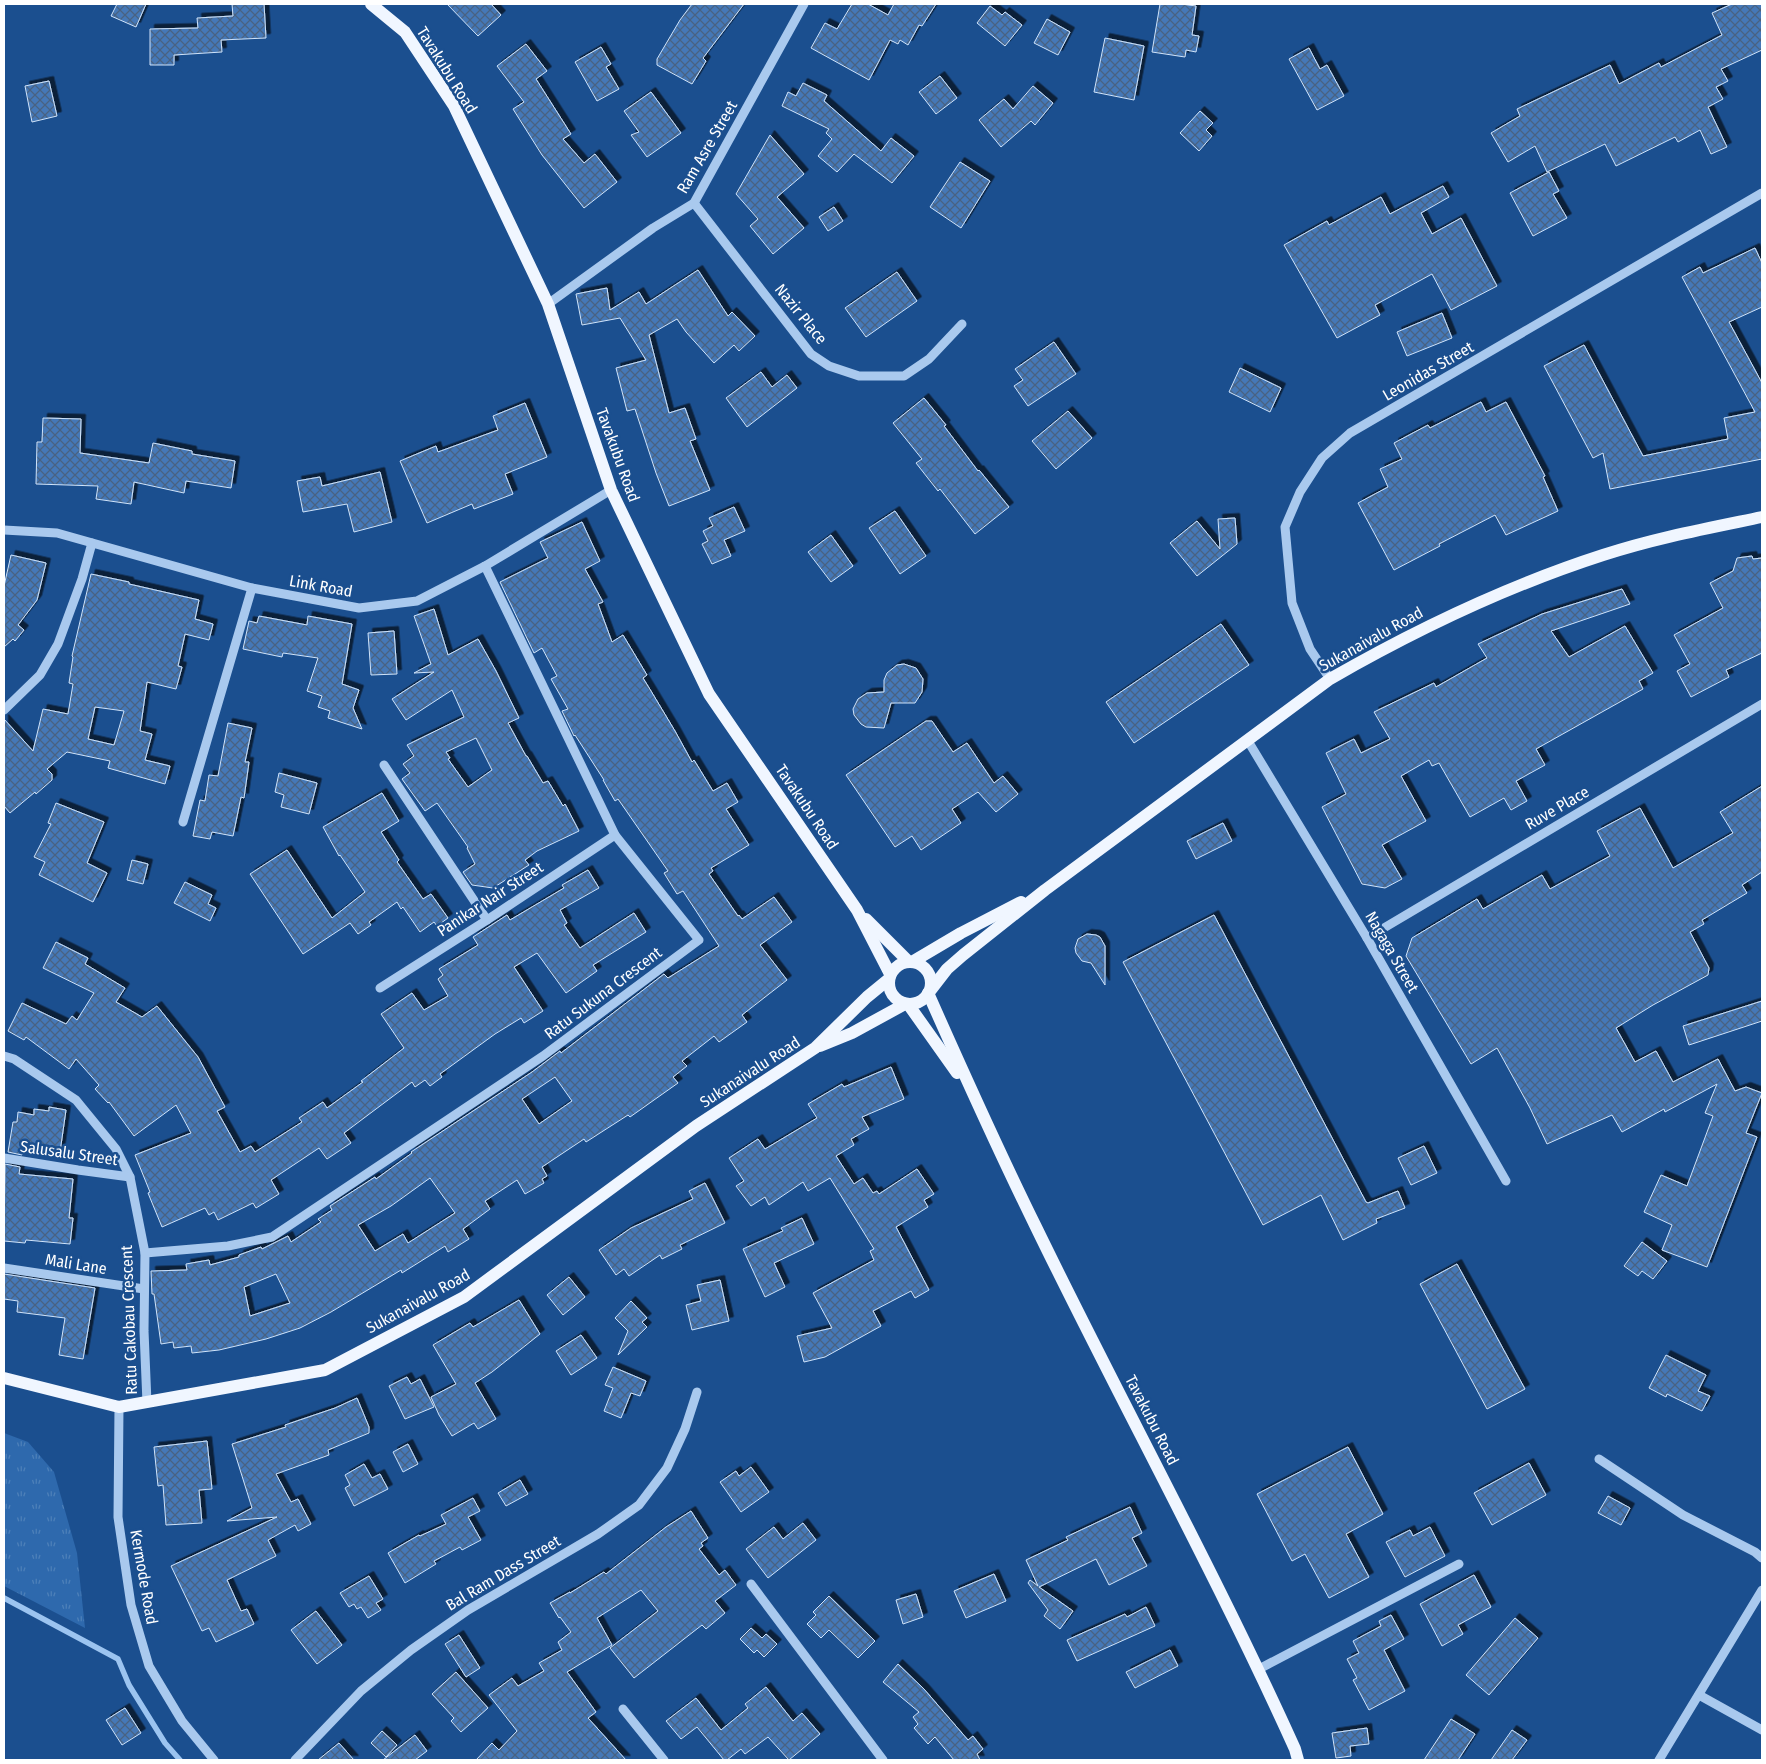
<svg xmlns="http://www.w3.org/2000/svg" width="1766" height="1764" viewBox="0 0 1766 1764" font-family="'Fira Sans Condensed',sans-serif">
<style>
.park{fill:url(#park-tufts)}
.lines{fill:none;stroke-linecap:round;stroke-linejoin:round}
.stream{stroke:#9cc4f0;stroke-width:5.5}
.building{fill:url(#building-cross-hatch);stroke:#cfe3fa;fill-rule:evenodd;filter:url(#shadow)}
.minor{stroke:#a9c9ee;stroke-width:9}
.major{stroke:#f0f6ff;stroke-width:12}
.labels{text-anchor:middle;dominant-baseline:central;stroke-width:5;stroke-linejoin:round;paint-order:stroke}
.street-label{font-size:16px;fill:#fff;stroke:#1b4f8f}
</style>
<defs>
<pattern id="park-tufts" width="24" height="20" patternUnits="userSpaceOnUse" patternTransform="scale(1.25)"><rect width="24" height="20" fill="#2e69ad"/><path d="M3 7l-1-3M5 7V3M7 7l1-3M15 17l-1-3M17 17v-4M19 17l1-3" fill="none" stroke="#4d80b9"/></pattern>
<pattern id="building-cross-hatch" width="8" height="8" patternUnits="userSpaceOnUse" patternTransform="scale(1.25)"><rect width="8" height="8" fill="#4478b7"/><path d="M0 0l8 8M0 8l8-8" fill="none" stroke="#486282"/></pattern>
<filter id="shadow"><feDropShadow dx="4.5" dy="-4.5" stdDeviation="0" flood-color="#0009"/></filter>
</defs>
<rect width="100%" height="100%" fill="#1b4f8f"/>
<polygon class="park" points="4,1433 28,1442 54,1472 77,1553 85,1628 4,1586"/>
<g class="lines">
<polyline class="stream" points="4,1598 118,1659 129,1685 165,1743 180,1760"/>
</g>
<g class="building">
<polygon points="117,4 146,4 136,27 111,16"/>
<polygon points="232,4 264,4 266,38 221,40 222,52 174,55 174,65 150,65 150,29 198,28 197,18 233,16"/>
<polygon points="447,4 491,4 501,15 478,36"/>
<polygon points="692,4 744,4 703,58 706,61 692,84 657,65 657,59 680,20"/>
<polygon points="852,4 868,4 888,15 894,4 936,4 922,26 919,25 908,45 900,40 898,44 890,40 869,80 811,48 825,23 837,29"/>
<polygon points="1160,4 1181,4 1196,6 1192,35 1199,36 1196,52 1186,50 1185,57 1152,52"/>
<polygon points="1732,4 1762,4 1762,50 1721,69 1728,81 1716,87 1723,99 1708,107 1727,147 1711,154 1700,130 1678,142 1675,137 1616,166 1605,144 1547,172 1535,146 1508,162 1491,133 1520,116 1517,109 1610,65 1619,84 1659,63 1661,67 1722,35 1712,13"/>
<polygon points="990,6 1002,15 1005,12 1022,25 1005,46 977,23"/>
<polygon points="1047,19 1070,32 1058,55 1034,43"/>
<polygon points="1105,38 1144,46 1134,100 1094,92"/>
<polygon points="526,44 547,71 536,79 571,134 563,139 584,163 595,154 617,182 584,208 542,155 513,109 524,102 497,66"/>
<polygon points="601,47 611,64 606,67 619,89 597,101 575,62"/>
<polygon points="1309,48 1320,69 1327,65 1344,96 1317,110 1289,59"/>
<polygon points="940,76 957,98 936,114 919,92"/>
<polygon points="49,81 57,116 32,122 25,86"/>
<polygon points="803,83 827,95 824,101 881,151 891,138 914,156 892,183 854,154 837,172 818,156 832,139 826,133 829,129 782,106 788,92 796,96"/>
<polygon points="1033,86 1053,103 1035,125 1031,121 1001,147 979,120 1004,99 1013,109"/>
<polygon points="651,92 681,133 647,157 631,135 639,132 624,111"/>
<polygon points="1200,111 1213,123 1206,130 1212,136 1199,151 1180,133"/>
<polygon points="770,135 804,174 777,197 804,228 773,254 750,226 758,219 736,194"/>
<polygon points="960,162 990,181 961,228 930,207"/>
<polygon points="1549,172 1559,191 1553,194 1567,218 1533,236 1510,193"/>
<polygon points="1443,186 1449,197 1421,213 1432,234 1461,218 1497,286 1451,310 1432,274 1375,305 1380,315 1337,338 1284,245 1327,221 1329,225 1381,197 1390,214"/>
<polygon points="834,207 843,221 828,231 819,217"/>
<polygon points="1755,248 1762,263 1762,307 1729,322 1762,383 1762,459 1610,489 1603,453 1593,458 1544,366 1584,345 1643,456 1728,439 1724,418 1755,412 1682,277 1700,267 1703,273"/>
<polygon points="698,270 728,316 732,312 755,336 739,351 734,345 714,363 686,332 677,319 649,335 669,413 685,408 696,439 690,441 710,490 669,506 656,473 635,409 627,411 616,368 646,360 620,318 582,325 576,294 607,288 610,310 639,292 646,304"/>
<polygon points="897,272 917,301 866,337 845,308"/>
<polygon points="1442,313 1452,338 1407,356 1397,332"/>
<polygon points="1054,342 1076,374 1028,406 1014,386 1023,380 1015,369"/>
<polygon points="1240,368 1281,388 1270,412 1229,392"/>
<polygon points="761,372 772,387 787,375 797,388 747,427 726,398"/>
<polygon points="924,398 946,425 944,426 978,471 979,470 1009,507 975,534 940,489 938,491 916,463 922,459 893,423"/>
<polygon points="1481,402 1486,412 1506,402 1545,476 1543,477 1558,511 1506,535 1495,515 1439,544 1440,546 1394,570 1358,503 1388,487 1380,469 1402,459 1394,443 1428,425 1430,428"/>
<polygon points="525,403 547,457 505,474 513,494 474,509 472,504 427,523 400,461 436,446 438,452 498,430 493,416"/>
<polygon points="1068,411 1092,438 1056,469 1032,441"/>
<polygon points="43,418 81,419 80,453 149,463 153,443 192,451 192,454 235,461 231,488 186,481 184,493 134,482 131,504 96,499 98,486 36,484 37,442 42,442"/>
<polygon points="380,472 392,522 354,532 347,504 303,512 297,481 320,477 322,486"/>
<polygon points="734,507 745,531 724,540 731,556 712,564 702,544 708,541 703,531 713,526 709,518"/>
<polygon points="895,511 926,556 900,574 869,528"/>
<polygon points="1235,518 1237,544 1197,576 1170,543 1197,521 1220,549 1218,519"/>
<path d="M582 522 600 561 585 569 603 602 598 604 612 642 623 635 647 675 643 678 651 691 675 731 692 762 694 760 713 791 727 783 738 802 726 809 749 845 711 868 713 871 709 874 738 916 739 915 742 919 774 897 792 922 760 945 787 980 742 1015 747 1022 719 1042 714 1036 682 1061 687 1066 673 1077 678 1083 630 1117 628 1115 586 1142 584 1139 542 1167 547 1176 542 1179 544 1183 525 1194 517 1180 485 1201 490 1209 463 1229 469 1239 448 1252 445 1246 402 1273 401 1270 331 1312 300 1328 266 1339 219 1350 192 1353 191 1346 174 1348 173 1342 161 1344 154 1294H152L151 1271 187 1270 186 1264 209 1260 210 1265 239 1257V1255L261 1247 262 1249 288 1236 291 1242 321 1222 318 1219 332 1210 330 1206 375 1177 376 1179 412 1153 411 1152 532 1072 560 1051 561 1053 664 974 668 978 719 946 683 891 677 894 664 873 668 871 618 799 615 801 603 780H604L575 735 574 736 562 711 568 709 551 679 557 676 542 648 534 653 500 582 548 558 540 542ZM555 1077 572 1101 539 1124 522 1099ZM430 1178 455 1213 408 1243 403 1234 375 1251 358 1225 391 1206ZM276 1274 290 1303 250 1316 244 1287Z"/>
<polygon points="831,535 853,566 831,582 808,552"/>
<polygon points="11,555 46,563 37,600 18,625 24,630 15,641 13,639 4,647 4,586"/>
<polygon points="1752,556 1753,559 1762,558 1762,653 1726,670 1729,677 1691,697 1677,671 1690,664 1674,635 1723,608 1710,583 1733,571 1737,558"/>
<path d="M91 574 129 582V584L199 600 195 619 213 624 209 640 185 634 178 666 182 667 176 689 147 682 140 731 152 734 145 760 170 766 165 784 108 768 110 761 67 752 47 769 52 774V780L36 794 35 792 10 813 4 806V719L33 751 43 709 68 714 73 684 69 683 73 657 72 656ZM95 707 124 711 114 745 88 739Z"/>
<polygon points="1622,589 1630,604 1551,631 1569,657 1625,626 1653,673 1639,681 1643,689 1536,749 1545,765 1516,781 1527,801 1511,810 1504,798 1470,817 1439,763 1432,766 1429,760 1401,776 1426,821 1382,845 1402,879 1385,888 1362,884 1322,807 1346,794 1326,753 1354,739 1361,753 1390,739 1374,712 1434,683 1436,687 1487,658 1478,644 1542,614"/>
<path d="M434 609 448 655 478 639 496 671 519 718 508 723 526 756H527L543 783 548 781 563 806 565 804 579 831 537 851 525 860 529 865 493 888 472 885 463 872 475 864 467 848 468 847 437 803 425 811 402 779 410 773 403 764 414 756 407 745 464 717 452 690 406 720 392 699 434 672 414 673 431 664 414 616ZM476 738 492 770 468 787 448 759 450 758 446 752Z"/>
<polygon points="259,616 307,625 308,616 352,624 342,684 359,690 353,708 362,729 328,718 330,711 318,707 322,696 307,691 318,658 283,653 282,657 243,649 249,621 257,623"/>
<polygon points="1221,624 1249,665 1134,743 1106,702"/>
<polygon points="394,631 397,674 371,675 368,633"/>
<polygon points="904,664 916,668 923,679 922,692 915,703 891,703 884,728 866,727 861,724 854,715 853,709 858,699 867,693 884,692 884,680 887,673 897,665"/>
<polygon points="926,721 932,721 953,752 967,743 994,783 1003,776 1018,794 996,812 978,792 952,809 961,823 921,850 912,836 895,847 846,775"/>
<polygon points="228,723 252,728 245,762 249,762 244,798 241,797 233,836 212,832 210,839 193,836 200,800 205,801 209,775 218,776"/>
<polygon points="279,773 317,783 309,814 281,807 284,795 275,792"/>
<polygon points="1762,786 1762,872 1742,885 1747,893 1702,920 1704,924 1690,932 1709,968 1708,975 1653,1005 1616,1028 1635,1062 1656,1051 1673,1082 1718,1059 1735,1091 1746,1087 1762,1093 1746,1133 1757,1137 1707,1267 1662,1250 1672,1225 1644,1212 1661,1175 1687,1186 1713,1116 1705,1113 1717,1084 1665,1112 1664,1109 1622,1132 1612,1115 1547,1144 1530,1108 1497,1048 1471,1064 1406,956 1412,938 1477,899 1483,909 1542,875 1550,889 1610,856 1597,831 1640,808 1673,868 1733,833 1720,812"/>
<polygon points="382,793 399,821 381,832 399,860 397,862 423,899 431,894 448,918 437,926 434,922 420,932 403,907 401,909 397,902 369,922 371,925 358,934 350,923 303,954 250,874 287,850 332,918 365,892 340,855 339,856 323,827"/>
<polygon points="56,803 104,822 87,863 107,873 93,902 39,875 45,862 34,857 51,824 48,823"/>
<polygon points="1223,823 1232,841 1196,859 1187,841"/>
<polygon points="132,860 148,864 143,884 127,880"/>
<polygon points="588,870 599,888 560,910 567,923 564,925 580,948 634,913 646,932 593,965 597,971 566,993 537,953 514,967 543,1011 524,1023 521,1018 495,1034 440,1074 442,1077 430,1086 425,1080 415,1087 412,1082 344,1133 351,1143 327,1159 319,1148 271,1180 279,1194 256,1208 253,1203 218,1220 214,1212 209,1215 205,1208 162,1227 148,1193 150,1192 135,1155 191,1133 176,1105 134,1136 109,1102 108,1103 95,1089 99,1085 76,1059 69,1069 26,1037 24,1040 8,1031 22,1003 66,1024 72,1016 77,1020 94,993 43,968 56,942 88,958 85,964 125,988 116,1002 142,1017 157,1006 198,1057 225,1107 217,1111 240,1152 251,1146 255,1152 302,1122 299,1118 323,1102 327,1108 363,1082 361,1081 365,1078 404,1048 381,1014 412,993 424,1010 448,996 438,979 443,975 439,969 478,945 473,937 507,915 510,920 564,888 562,885"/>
<polygon points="185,882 212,895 208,904 216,908 210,921 174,903"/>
<polygon points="1214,915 1366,1202 1368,1203 1398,1191 1405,1208 1376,1219 1377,1223 1343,1240 1321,1195 1263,1225 1123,962"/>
<polygon points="1087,934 1096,935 1100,937 1105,946 1105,985 1091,963 1082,961 1076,953 1075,948 1078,939"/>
<polygon points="1762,1001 1762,1021 1689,1045 1683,1026"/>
<polygon points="891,1067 904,1099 862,1117 869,1129 851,1139 854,1145 836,1156 854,1184 863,1178 873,1193 877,1191 879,1194 917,1169 934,1194 924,1200 928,1207 896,1227 929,1290 915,1298 911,1291 873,1311 881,1326 825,1357 804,1362 797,1336 832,1328 813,1293 874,1260 870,1251 874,1249 830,1178 808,1191 803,1182 769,1205 765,1197 751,1206 736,1186 744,1181 729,1158 758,1139 765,1149 817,1118 808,1104 842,1084 844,1087"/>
<polygon points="49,1107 66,1110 60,1152 24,1146 22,1155 8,1152 13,1122 17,1122 18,1112 34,1115 34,1109 49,1111"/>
<polygon points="1424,1146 1437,1173 1411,1185 1398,1158"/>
<polygon points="5,1164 20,1167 19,1174 73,1179 69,1218 73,1218 70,1244 26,1240 25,1243 4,1241"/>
<polygon points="705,1183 725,1223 680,1245 682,1249 662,1259 660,1255 629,1276 624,1269 616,1275 599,1250 631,1228 693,1199 689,1191"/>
<polygon points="802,1218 814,1244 774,1263 785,1287 765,1297 743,1249 783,1231 781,1228"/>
<polygon points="1642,1242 1667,1261 1653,1279 1642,1271 1638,1276 1624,1266"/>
<polygon points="1457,1264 1525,1389 1487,1409 1420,1284"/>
<polygon points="4,1274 95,1288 83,1359 59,1355 65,1318 17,1312 18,1301 4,1299"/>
<polygon points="569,1277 585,1297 563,1315 547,1295"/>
<polygon points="720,1280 729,1321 692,1330 686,1305 701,1301 697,1285"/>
<polygon points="519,1300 540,1334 492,1372 475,1383 496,1419 478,1429 474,1423 452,1436 439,1415 431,1397 456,1384 433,1345 470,1323 473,1327"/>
<polygon points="631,1301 647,1318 642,1322 647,1327 618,1355 628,1331 615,1318"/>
<polygon points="581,1335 597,1358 571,1375 556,1351"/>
<polygon points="1666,1355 1706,1375 1698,1391 1710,1396 1702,1411 1667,1394 1666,1397 1649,1388"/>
<polygon points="613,1367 646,1381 640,1396 631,1393 621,1418 604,1411 613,1388 605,1385"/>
<polygon points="407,1377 411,1384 420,1379 434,1407 405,1419 389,1386"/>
<polygon points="357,1398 369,1427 369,1433 328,1450 329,1455 276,1474 291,1502 298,1499 311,1524 298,1531 295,1525 268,1540 276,1556 227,1580 241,1611 247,1609 254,1624 216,1642 209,1628 202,1631 171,1566 277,1517 227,1521 252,1508 232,1444 286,1427 285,1425 335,1408"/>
<polygon points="207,1441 212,1489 199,1490 202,1523 166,1525 163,1485 158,1486 154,1447"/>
<polygon points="408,1444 418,1464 403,1472 393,1452"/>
<polygon points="1348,1447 1383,1514 1346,1534 1369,1577 1329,1598 1305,1554 1292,1561 1257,1494"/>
<polygon points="1529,1463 1546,1495 1492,1525 1474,1493"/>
<polygon points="364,1464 372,1478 380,1474 388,1489 354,1506 345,1488 350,1485 345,1475"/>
<polygon points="751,1467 769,1492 741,1512 720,1482 736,1471 739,1476"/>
<polygon points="520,1480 528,1494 506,1506 498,1493"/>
<polygon points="1608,1496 1630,1508 1621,1525 1598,1513"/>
<polygon points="473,1498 480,1511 468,1517 481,1540 462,1550 460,1547 434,1561 436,1564 405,1583 388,1553 419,1535 420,1536 446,1524 441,1515"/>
<polygon points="1130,1507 1142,1533 1132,1538 1147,1566 1109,1585 1096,1559 1039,1587 1073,1611 1060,1629 1044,1616 1048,1610 1028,1583 1030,1580 1038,1586 1026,1560 1068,1540 1066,1537"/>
<polygon points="691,1511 708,1538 701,1543 703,1546 699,1549 719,1575 725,1570 736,1585 715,1601 725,1613 706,1629 702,1625 634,1678 610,1648 658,1611 641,1590 597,1618 612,1645 567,1672 596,1712 588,1718 626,1760 476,1760 492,1743 499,1750 517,1731 489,1695 512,1678 518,1686 544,1671 539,1663 562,1650 558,1642 571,1632 560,1617 559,1618 550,1603 570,1592 570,1593 604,1572 606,1574 666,1527"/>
<polygon points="803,1523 816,1540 768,1578 746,1549 774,1527 783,1539"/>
<polygon points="1430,1527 1445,1556 1405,1577 1386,1542 1410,1530 1413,1536"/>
<polygon points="994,1574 1006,1601 966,1618 954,1591"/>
<polygon points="1474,1575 1491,1607 1458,1625 1463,1634 1442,1646 1420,1604"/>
<polygon points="369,1576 383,1599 376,1603 381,1610 368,1618 361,1607 357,1609 354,1604 349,1607 340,1593"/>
<polygon points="916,1594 923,1617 903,1624 896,1600"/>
<polygon points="829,1596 875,1641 858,1658 829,1630 821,1638 807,1624 816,1615 813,1612"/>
<polygon points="1146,1607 1155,1626 1077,1661 1067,1640 1125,1614 1127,1617"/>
<polygon points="316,1611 342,1645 317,1664 291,1630"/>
<polygon points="1391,1615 1404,1639 1384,1650 1405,1691 1369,1710 1353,1680 1357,1678 1347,1659 1359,1653 1353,1641 1381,1626 1379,1621"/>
<polygon points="1515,1618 1538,1638 1489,1695 1466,1675"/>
<polygon points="751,1628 762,1638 766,1634 777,1644 764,1657 757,1650 754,1653 740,1639"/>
<polygon points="459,1635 480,1668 466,1677 445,1644"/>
<polygon points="1170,1650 1178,1666 1135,1688 1126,1672"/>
<polygon points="898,1664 924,1689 968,1740 973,1736 983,1749 977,1754 980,1760 954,1760 935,1737 928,1744 914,1728 918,1724 913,1717 919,1712 883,1682"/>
<polygon points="456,1672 488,1708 461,1732 451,1721 454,1718 432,1694"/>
<polygon points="766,1687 793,1721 802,1713 820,1734 789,1760 768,1737 745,1754 741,1749 727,1760 724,1760 697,1727 681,1739 666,1721 696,1698 721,1730 748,1708 745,1704"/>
<polygon points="125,1708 141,1733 122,1745 106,1720"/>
<polygon points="1451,1719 1475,1734 1458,1760 1424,1760"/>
<polygon points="1367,1728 1369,1744 1350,1746 1351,1756 1336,1758 1332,1733"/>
<polygon points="1512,1730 1527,1740 1512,1760 1491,1760"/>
<polygon points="382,1731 397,1745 386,1757 371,1743"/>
<polygon points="415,1735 427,1751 415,1760 383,1760"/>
<polygon points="339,1743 354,1760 318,1760"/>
</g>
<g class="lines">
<g class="minor">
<polyline points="694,203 811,354 829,366 859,376 904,376 929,359 962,324"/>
<polyline points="548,304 653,228 694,203 804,4"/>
<polyline points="4,530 57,533 252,588 359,608 417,601 485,566 611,490"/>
<polyline points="1330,679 1310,649 1292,603 1285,527 1300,492 1322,458 1350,433 1762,193"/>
<polyline points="4,710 40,675 58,644 82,579 92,543"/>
<polyline points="1248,741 1367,938 1506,1181"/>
<polyline points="384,765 487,920"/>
<polyline points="183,822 252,588"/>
<polyline points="1367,938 1762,704"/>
<polyline points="380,988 487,920 615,835"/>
<polyline points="4,1056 14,1059 76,1100 116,1149 130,1177 145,1253 144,1331 147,1403"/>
<polyline points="4,1158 78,1170 130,1177"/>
<polyline points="145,1253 228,1246 272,1237 543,1056 699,940 615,835 485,566"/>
<polyline points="4,1268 144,1289"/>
<polyline points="119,1407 118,1517 131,1605 149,1666 182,1721 214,1760"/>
<polyline points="1599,1459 1683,1515 1755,1552 1762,1558"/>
<polyline points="751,1584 883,1760"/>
<polyline points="1259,1669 1459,1564"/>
<polyline points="1699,1695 1762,1730"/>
<polyline points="623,1709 664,1760"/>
<polyline points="295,1760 361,1691 411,1650 468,1610 598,1534 639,1505 667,1468 685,1429 697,1392"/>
<polyline points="1659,1760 1762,1590"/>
</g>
<g class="major">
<polyline points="371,4 405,32 454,106 548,304 611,490 709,694 857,910 890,974"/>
<polyline points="866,919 909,962"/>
<polyline points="912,962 961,933 1021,902"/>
<circle cx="910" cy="983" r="21"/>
<path d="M930 991 947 969 963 955 1045 890 1330 679C1417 629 1507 586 1603 555 1655 538 1709 528 1762 517"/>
<path d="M928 993C963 1072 998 1150 1036 1227 1121 1402 1215 1572 1295 1749L1298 1760"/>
<polyline points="908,1004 957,1073"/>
<polyline points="820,1046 852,1033 905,1004"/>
<polyline points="4,1378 119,1407 325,1370 464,1297 696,1126 815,1048 867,997 889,979"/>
</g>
</g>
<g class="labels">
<g class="street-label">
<text transform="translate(447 70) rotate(58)">Tavakubu Road</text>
<text transform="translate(707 147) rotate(-60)">Ram Asre Street</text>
<text transform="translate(801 314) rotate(51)">Nazir Place</text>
<text transform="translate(1428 371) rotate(-30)">Leonidas Street</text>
<text transform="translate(618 455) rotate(70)">Tavakubu Road</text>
<text transform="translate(321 586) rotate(10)">Link Road</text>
<text transform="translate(1371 639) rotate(-29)">Sukanaivalu Road</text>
<text transform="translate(807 807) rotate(56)">Tavakubu Road</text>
<text transform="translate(1557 808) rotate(-30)">Ruve Place</text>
<text transform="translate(490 899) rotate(-33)">Panikar Nair Street</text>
<text transform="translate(1392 952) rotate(60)">Nagaga Street</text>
<text transform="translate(603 993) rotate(-37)">Ratu Sukuna Crescent</text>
<text transform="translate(750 1072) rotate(-33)">Sukanaivalu Road</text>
<text transform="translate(69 1153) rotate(8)">Salusalu Street</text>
<text transform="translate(76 1264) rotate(9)">Mali Lane</text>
<text transform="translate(418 1301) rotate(-29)">Sukanaivalu Road</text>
<text transform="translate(129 1320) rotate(-92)">Ratu Cakobau Crescent</text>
<text transform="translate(1152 1420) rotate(63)">Tavakubu Road</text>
<text transform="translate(503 1573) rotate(-31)">Bal Ram Dass Street</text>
<text transform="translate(144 1577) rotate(80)">Kermode Road</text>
</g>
</g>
<rect width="1766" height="1764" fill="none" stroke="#ffffff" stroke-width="10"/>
</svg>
